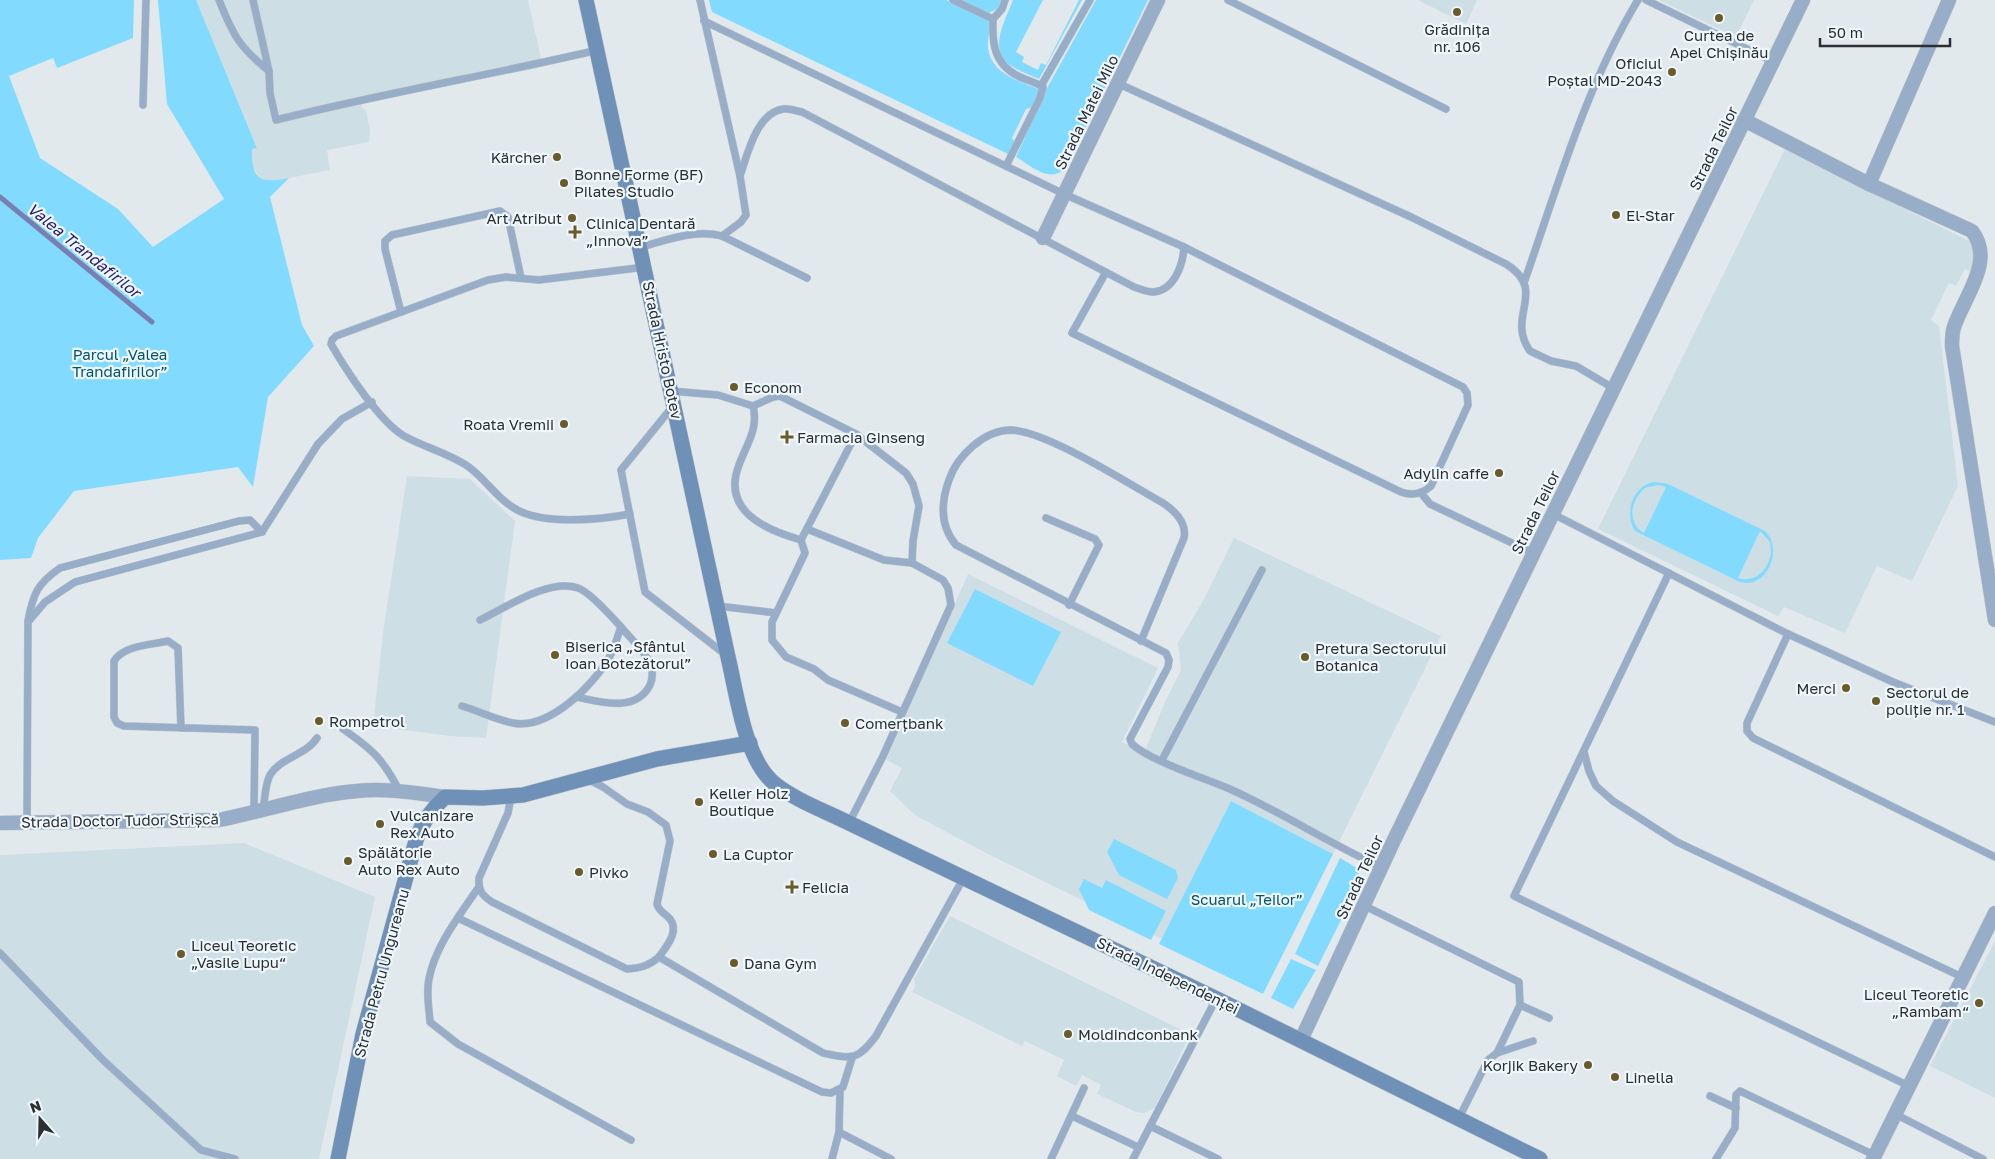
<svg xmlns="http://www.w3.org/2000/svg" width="1995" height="1159" viewBox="0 0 1995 1159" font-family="'Golos Text',sans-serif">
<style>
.built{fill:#cedee5}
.green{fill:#82dbff;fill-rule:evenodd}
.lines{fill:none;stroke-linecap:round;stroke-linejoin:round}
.stream{stroke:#797fb1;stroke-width:5}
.service-casing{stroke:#bdc4c7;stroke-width:8}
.minor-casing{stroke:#bdc4c7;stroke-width:15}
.secondary-casing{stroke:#bdc4c7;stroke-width:16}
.service{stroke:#97adc8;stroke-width:7}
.minor{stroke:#97adc8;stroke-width:14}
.secondary{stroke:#6f90b7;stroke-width:15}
.poi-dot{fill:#6a5b28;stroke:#eef7fb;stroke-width:2}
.labels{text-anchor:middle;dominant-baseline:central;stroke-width:4.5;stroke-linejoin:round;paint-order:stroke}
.poi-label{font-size:15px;fill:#2c2f31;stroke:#eef7fb;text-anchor:start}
.street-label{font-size:15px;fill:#2c2f31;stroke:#eef7fb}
.park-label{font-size:15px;fill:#00556d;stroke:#eef7fb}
.water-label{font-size:16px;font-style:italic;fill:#251d6e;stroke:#eef7fb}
</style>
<rect width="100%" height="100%" fill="#e1e9ed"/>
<g class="built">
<polygon points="196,0 528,0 543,67 361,103 362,108 366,110 370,130 369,142 327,150 330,170 269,182 259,177 252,166 252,149 257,147"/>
<polygon points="1418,0 1477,0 1466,24"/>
<polygon points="1659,0 1754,0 1736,37"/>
<polygon points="1785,149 1977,245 1978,276 1965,269 1956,286 1949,283 1931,320 1939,326 1958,486 1912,581 1877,566 1845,633 1784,607 1778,616 1598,529"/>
<polygon points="407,476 470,479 515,521 486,738 450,736 373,726 383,633"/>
<polygon points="1234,538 1441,636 1333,854 1231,801 1162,939 988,854 915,815 890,791 902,768 886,760 968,574 1158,668 1122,742 1144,753 1165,702 1181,670 1178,643 1204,599"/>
<polygon points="244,843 375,897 319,1159 0,1159 0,855"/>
<polygon points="950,916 1190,1034 1155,1108 1144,1113 1136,1112 1097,1094 1101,1085 1082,1075 1076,1086 1057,1076 1064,1060 1025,1041 1022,1046 912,992 915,987 914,979"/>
<polygon points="1995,941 1995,1098 1930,1066"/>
</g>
<g class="green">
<path d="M0 0H134L133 38 57 68 53 58 9 76 40 158 118 209 153 247 224 199 167 104 158 0H196L257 148 252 149C251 180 260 184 289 178L270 197 302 325 314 346 268 397 253 487 238 467 74 491 38 538 31 558 0 560Z"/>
<path d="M709 0H946L989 21C991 30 987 39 988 48 992 75 1019 80 1040 90L1033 107 1026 109 1012 138 1015 142 1008 154 712 12Z"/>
<polygon points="961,0 1001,0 998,8 989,13"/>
<path d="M1013 0H1043L1016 52 1024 57 1022 62 1038 70 1041 63 1046 65 1079 0H1082L1039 79C1030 75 1021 72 1013 67 986 52 1005 21 1013 0Z"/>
<path d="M1096 0H1148L1065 169C1048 183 1033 167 1016 157L1046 90Z"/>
<path d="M1656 482 1668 484 1765 531C1784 549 1767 590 1740 582L1635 531C1623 513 1634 483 1656 482ZM1658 485 1666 487 1644 533C1626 522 1631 500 1645 488ZM1760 531 1770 542C1775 562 1759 585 1738 578Z"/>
<polygon points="975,589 1061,632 1033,686 947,643"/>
<polygon points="1231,801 1333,854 1263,994 1159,944"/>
<polygon points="1114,839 1176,870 1178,878 1167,899 1119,875 1107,852"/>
<polygon points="1340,858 1357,868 1361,880 1318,966 1295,954"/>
<polygon points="1084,879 1102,888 1106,880 1166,911 1151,940 1089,910 1079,889"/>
<polygon points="1291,959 1316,970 1293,1009 1271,998"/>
</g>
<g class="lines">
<polyline class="stream" points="0,197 152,322"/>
<defs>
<g id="service">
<path d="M219 0C233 35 239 47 269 71"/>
<path d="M253 0 269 71 270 93 276 120C383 93 491 75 598 50"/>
<polyline points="700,0 740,176 746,215 741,222 722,236"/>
<polyline points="953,0 993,19"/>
<path d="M1005 0 1002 9 993 19C992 43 994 64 1018 76 1026 80 1035 82 1043 87L1040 98 1006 166"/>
<polyline points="1228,0 1446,109"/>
<polyline points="1646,0 1772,61"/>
<polyline points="704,21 1064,194 1184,247"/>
<path d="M1117 83 1411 217 1506 264C1549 291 1505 316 1530 351L1551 361 1576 366 1613 388"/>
<polyline points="1041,86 1090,0"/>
<polyline points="143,105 146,0"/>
<path d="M740 176C747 156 756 113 783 109 788 108 796 111 802 112L1134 287C1140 289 1147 292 1153 292 1174 291 1183 265 1184 247L1463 387 1467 393 1468 405 1431 486C1422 494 1412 496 1401 492L1072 333 1106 272"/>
<path d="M641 247C667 240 695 229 722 236L807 278"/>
<path d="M1525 280C1558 185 1586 86 1638 0"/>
<polyline points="401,312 385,249 385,241 392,235 500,211 508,217 521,278"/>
<polyline points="671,391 718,395 753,406 773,397 780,396 856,434 906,473 913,484 919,506 913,541 912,563"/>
<polyline points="673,406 621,470 645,592 726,655"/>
<path d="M753 406C759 429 746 445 739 465 721 511 766 530 801 540L805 553 772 622V640L786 657 814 669 828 680 902 712"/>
<polyline points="1421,493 1430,504 1533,553"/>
<path d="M630 514C599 520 537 526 511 506 494 495 483 476 466 465 447 453 424 447 404 436 379 421 346 370 331 344L332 340 336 336 488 280 506 277 539 280 645 267"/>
<polyline points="1553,514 1788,634 1893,682 1995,722"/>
<polyline points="1046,518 1095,539 1099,545 1069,605"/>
<polyline points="807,529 884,560 912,563 943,580 948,588 951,605 883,756 849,823"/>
<polyline points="801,540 856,434"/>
<polyline points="1669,573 1514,896 1909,1086"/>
<polyline points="718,606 776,613"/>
<path d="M28 621C33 594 37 584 60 568L239 521 250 520 262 532 318 444 342 419 372 402"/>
<polyline points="1788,634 1747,723 1747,731 1753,738 1995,857"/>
<path d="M1141 641 1184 538C1187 523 1175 511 1163 503 1129 484 1047 431 1011 430 984 430 957 456 949 480 941 502 940 526 956 545L1166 653 1169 660 1168 667 1130 739 1132 744C1150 761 1207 779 1232 790 1283 813 1330 844 1381 867"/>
<path d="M577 697C600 702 636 713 650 685 653 679 653 669 650 663 644 650 630 638 621 627"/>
<path d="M462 706C479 711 496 720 513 723 549 730 594 685 610 656 615 648 617 637 621 627 612 617 590 592 578 588 549 578 505 608 480 620"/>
<path d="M181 728 178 648 168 641C151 645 124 645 114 661V717L117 723 124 726 255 730 254 813"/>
<path d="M343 729C373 750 383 759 400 792"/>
<polyline points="1584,752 1589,771 1596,786 1613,801 1677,842 1962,977"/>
<polyline points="1162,760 1262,570"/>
<path d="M587 779 603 787 627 804 648 812 666 825 670 841 657 904C659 912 665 913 670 919 680 931 666 947 659 957"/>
<path d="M511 797 508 813 479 878C478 891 482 895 492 902L627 969C640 968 649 966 659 957L823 1053C852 1059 857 1061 876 1036L964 877"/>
<path d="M263 810C265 799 265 784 270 775 280 758 306 755 317 738"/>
<polyline points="27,822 28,622 45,602 75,582 262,532"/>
<path d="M478 888C460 915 435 946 429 979 426 992 429 1008 430 1022L458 1044 631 1140"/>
<polyline points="1363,905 1519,982 1520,1005"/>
<polyline points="458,918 822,1092 831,1093 843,1087 852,1058"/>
<polyline points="0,953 103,1060 201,1150 235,1159"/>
<polyline points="1497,1053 1533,1041"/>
<polyline points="1710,1096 1736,1108"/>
<polyline points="1895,1114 1983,1159"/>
<polyline points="1072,1116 1138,1147"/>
<polyline points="1459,1118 1488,1060 1497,1053 1520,1005 1549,1018"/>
<polyline points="1150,1126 1218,1159"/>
<polyline points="839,1132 891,1159"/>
<polyline points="832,1159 839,1132 840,1091"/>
<polyline points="1051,1159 1084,1088"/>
<polyline points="1133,1159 1216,999"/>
<polyline points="1716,1159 1735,1128 1736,1095 1740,1091 1874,1155"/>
</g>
<g id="minor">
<path d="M1949 0 1869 184 1972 231C1995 261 1965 295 1954 327 1952 333 1952 340 1952 346L1995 620"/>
<polyline points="1744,120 1869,184"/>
<polyline points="1043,238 1158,0"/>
<path d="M0 823 219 820C265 811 310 795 357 791 386 788 417 793 445 797"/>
<polyline points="1301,1040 1394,840 1803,0"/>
<polyline points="1873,1159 1995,913"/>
</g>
<g id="secondary">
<path d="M586 0 728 657C737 694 744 759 775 784 797 801 825 811 849 823L1217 999 1540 1159"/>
<path d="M338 1159 363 1034 417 837C423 821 433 808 445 797L483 798 523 795 657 759 750 743"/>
</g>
</defs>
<use href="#service" class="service-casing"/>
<use href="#minor" class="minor-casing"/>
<use href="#secondary" class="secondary-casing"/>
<use href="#service" class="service"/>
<use href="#minor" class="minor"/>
<use href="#secondary" class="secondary"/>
</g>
<g class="poi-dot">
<circle cx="1457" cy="12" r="5"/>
<circle cx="1719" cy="18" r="5"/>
<circle cx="1672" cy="72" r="5"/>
<circle cx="557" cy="157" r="5"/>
<circle cx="564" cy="183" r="5"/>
<circle cx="1616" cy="215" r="5"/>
<circle cx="572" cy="218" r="5"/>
<path d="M572.5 224.5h5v5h5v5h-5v5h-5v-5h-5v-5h5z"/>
<circle cx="734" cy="387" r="5"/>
<circle cx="564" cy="424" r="5"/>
<path d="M784.5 429.5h5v5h5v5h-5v5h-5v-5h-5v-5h5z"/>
<circle cx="1499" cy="473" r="5"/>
<circle cx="555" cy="655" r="5"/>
<circle cx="1305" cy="657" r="5"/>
<circle cx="1846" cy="688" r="5"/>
<circle cx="1876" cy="701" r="5"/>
<circle cx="319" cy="721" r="5"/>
<circle cx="845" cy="723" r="5"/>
<circle cx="699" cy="802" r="5"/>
<circle cx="380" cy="824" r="5"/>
<circle cx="713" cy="854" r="5"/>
<circle cx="348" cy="861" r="5"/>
<circle cx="579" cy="872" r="5"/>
<path d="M789.5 879.5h5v5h5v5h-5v5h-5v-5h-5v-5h5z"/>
<circle cx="181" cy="954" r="5"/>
<circle cx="734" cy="963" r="5"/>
<circle cx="1979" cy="1003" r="5"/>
<circle cx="1068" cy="1034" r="5"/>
<circle cx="1588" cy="1065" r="5"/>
<circle cx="1615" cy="1077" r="5"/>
</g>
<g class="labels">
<g class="poi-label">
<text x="1457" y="29" text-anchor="middle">Grădinița<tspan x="1457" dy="17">nr. 106</tspan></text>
<text x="1719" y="35" text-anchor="middle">Curtea de<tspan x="1719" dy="17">Apel Chișinău</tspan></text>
<text x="1662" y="63" text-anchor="end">Oficiul<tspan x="1662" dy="17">Poștal MD-2043</tspan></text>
<text x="547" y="157" text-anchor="end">Kärcher</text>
<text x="574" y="174">Bonne Forme (BF)<tspan x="574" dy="17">Pilates Studio</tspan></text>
<text x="1626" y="215">El-Star</text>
<text x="562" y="218" text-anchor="end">Art Atribut</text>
<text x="586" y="223">Clinica Dentară<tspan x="586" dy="17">„Innova”</tspan></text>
<text x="744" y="387">Econom</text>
<text x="554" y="424" text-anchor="end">Roata Vremii</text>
<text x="797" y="437">Farmacia Ginseng</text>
<text x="1489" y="473" text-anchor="end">Adylin caffe</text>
<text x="565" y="646">Biserica „Sfântul<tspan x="565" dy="17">Ioan Botezătorul”</tspan></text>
<text x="1315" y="648">Pretura Sectorului<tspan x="1315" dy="17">Botanica</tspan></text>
<text x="1836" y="688" text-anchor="end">Merci</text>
<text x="1886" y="692">Sectorul de<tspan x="1886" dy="17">poliție nr. 1</tspan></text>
<text x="329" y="721">Rompetrol</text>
<text x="855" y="723">Comerțbank</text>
<text x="709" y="793">Keller Holz<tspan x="709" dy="17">Boutique</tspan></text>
<text x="390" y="815">Vulcanizare<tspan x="390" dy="17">Rex Auto</tspan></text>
<text x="358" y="852">Spălătorie<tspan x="358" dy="17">Auto Rex Auto</tspan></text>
<text x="723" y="854">La Cuptor</text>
<text x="589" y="872">Pivko</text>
<text x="802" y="887">Felicia</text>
<text x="191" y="945">Liceul Teoretic<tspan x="191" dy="17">„Vasile Lupu“</tspan></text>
<text x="744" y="963">Dana Gym</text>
<text x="1969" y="994" text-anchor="end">Liceul Teoretic<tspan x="1969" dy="17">„Rambam“</tspan></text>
<text x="1078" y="1034">Moldindconbank</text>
<text x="1578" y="1065" text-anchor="end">Korjik Bakery</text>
<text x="1625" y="1077">Linella</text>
</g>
<g class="street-label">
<text transform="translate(1086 112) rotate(-64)">Strada Matei Milo</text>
<text transform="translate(1713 148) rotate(-64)">Strada Teilor</text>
<text transform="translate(663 350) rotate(78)">Strada Hristo Botev</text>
<text transform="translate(1535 512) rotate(-64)">Strada Teilor</text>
<text transform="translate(120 820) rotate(-1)">Strada Doctor Tudor Strișcă</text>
<text transform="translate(1359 877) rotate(-65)">Strada Teilor</text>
<text transform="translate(381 973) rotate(-75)">Strada Petru Ungureanu</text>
<text transform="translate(1168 975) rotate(26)">Strada Independenței</text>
</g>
<g class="park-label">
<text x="120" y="354">Parcul „Valea<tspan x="120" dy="17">Trandafirilor”</tspan></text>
<text x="1247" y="899">Scuarul „Teilor”</text>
</g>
<g class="water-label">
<text transform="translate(84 250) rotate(39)">Valea Trandafirilor</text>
</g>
</g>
<g transform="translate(40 1119) rotate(340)" stroke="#eef7fb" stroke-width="4" paint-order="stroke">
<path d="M0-4L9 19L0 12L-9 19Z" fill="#2c2f31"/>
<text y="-8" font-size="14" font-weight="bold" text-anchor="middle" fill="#2c2f31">N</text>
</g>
<path d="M1820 38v8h130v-8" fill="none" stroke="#2c2f31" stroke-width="2.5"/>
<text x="1828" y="38" font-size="15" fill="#2c2f31" stroke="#eef7fb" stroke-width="4" paint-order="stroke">50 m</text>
</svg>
